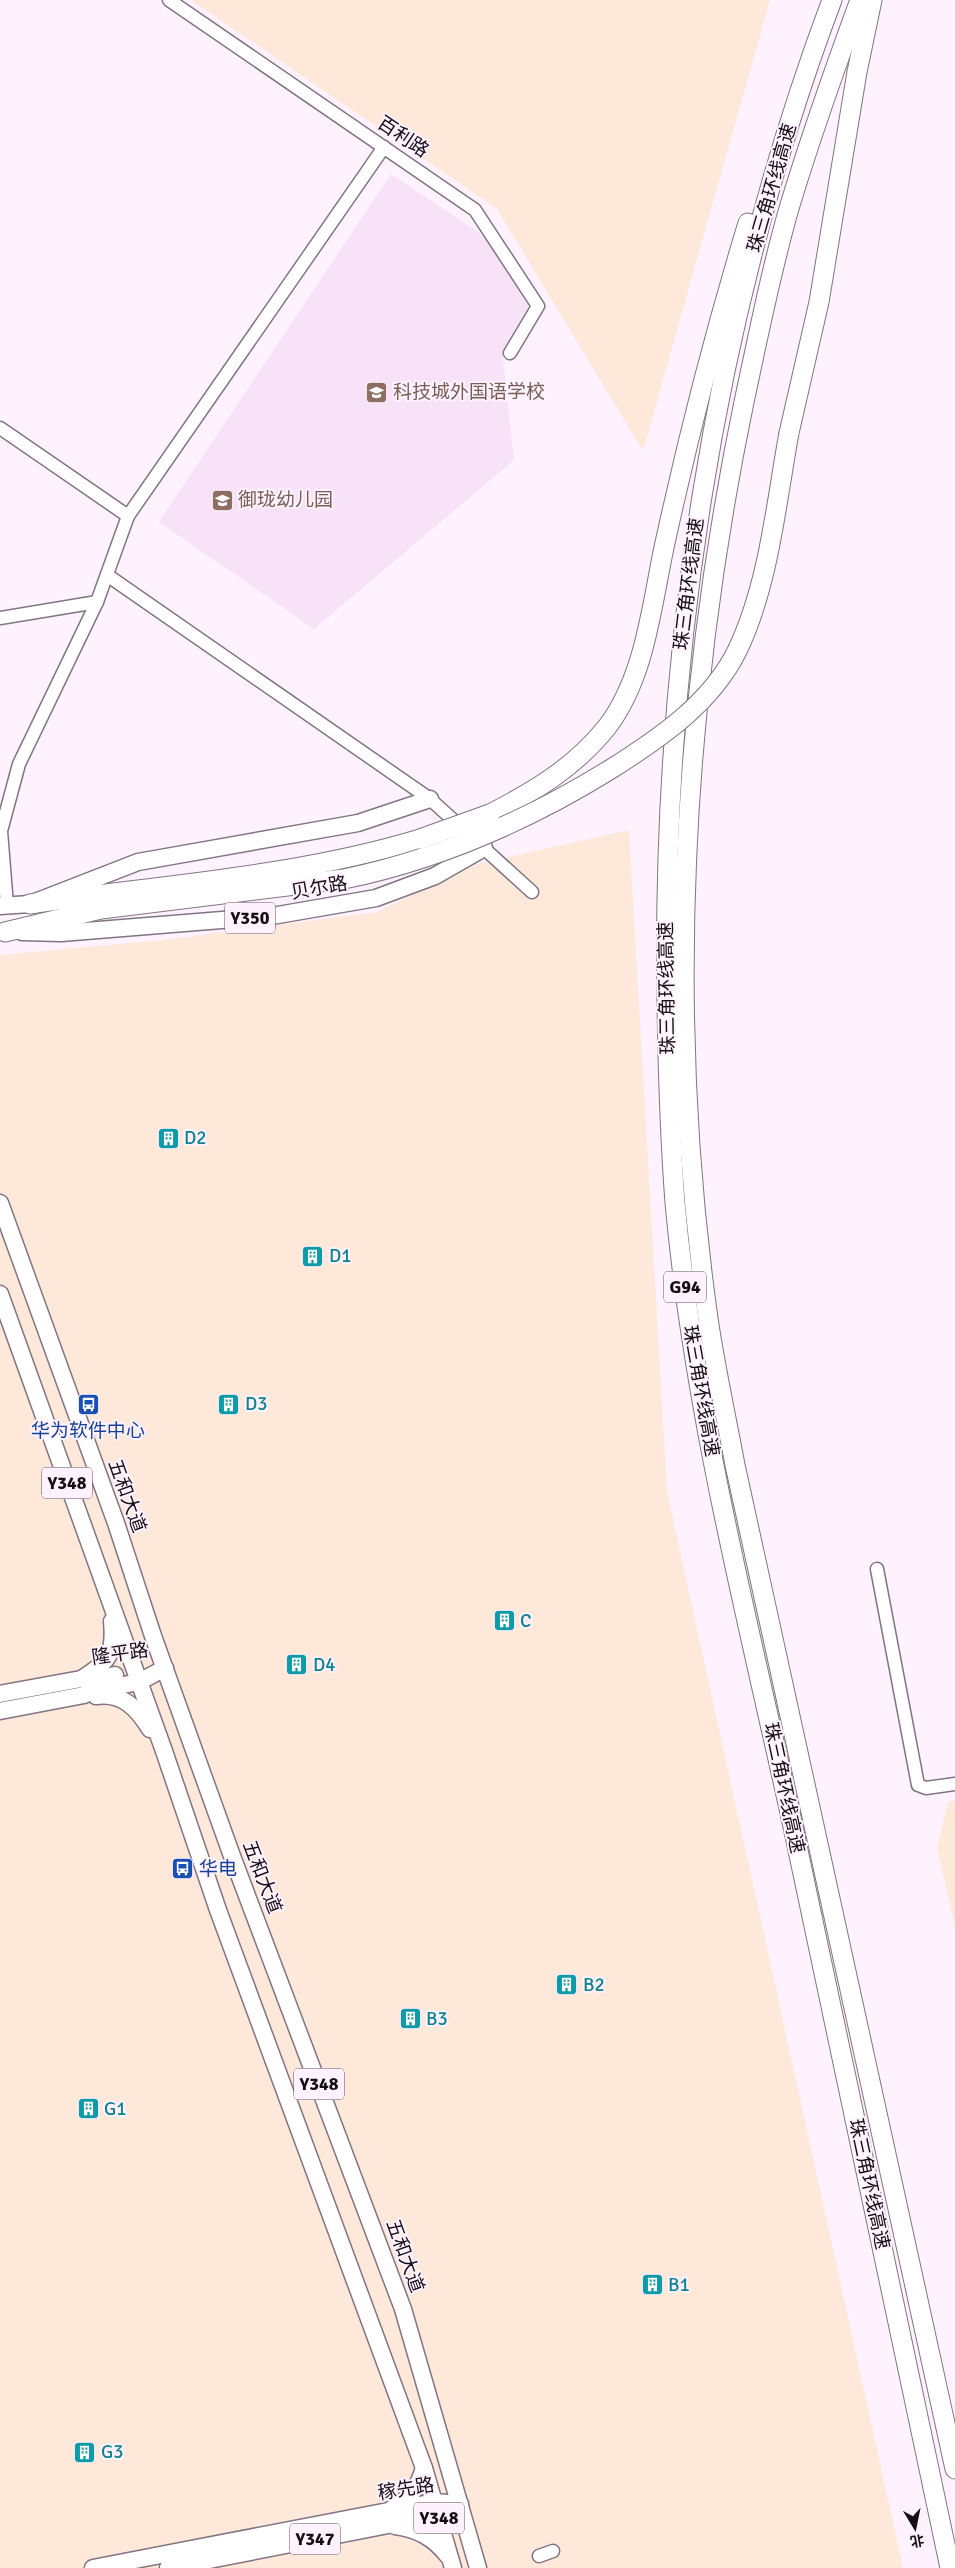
<svg xmlns="http://www.w3.org/2000/svg" width="955" height="2568" viewBox="0 0 955 2568" font-family="Signika,'Noto Sans SC',sans-serif">
<style>
.industrial{fill:#fee8da}
.built{fill:#f7e2f8}
.lines{fill:none;stroke-linecap:round;stroke-linejoin:round}
.minor-casing{stroke:#827483;stroke-width:15}
.major-casing{stroke:#827483;stroke-width:19}
.highway-casing{stroke:#827483;stroke-width:21}
.minor{stroke:#fff;stroke-width:12}
.major{stroke:#fff;stroke-width:16}
.highway{stroke:#fff;stroke-width:19}
.highway-bridge-casing{stroke:#827483;stroke-width:21;stroke-linecap:butt}
.highway-bridge{stroke:#fff;stroke-width:19}
.labels{text-anchor:middle;dominant-baseline:central;stroke-width:4;stroke-linejoin:round;paint-order:stroke}
.shield{fill:#fff2ff;stroke:#5a535a;stroke-width:1}
.shield-label{font-size:18px;font-weight:bold;fill:#140f14}
.street-label{font-size:19px;fill:#140f14;stroke:#fff2ff}
.education-label{font-size:19px;fill:#785e54;stroke:#fff2ff;text-anchor:start}
.culture-label{font-size:19px;fill:#0d838f;stroke:#fff2ff;text-anchor:start}
.transit-label{font-size:19px;fill:#164399;stroke:#fff2ff}
</style>
<rect width="100%" height="100%" fill="#fff2ff"/>
<g class="industrial">
<polygon points="191,0 770,0 643,451 497,209"/>
<polygon points="629,830 667,1492 903,2568 0,2568 0,955 163,940 377,912 477,864"/>
<polygon points="955,1800 955,1927 937,1848 948,1802"/>
</g>
<polygon class="built" points="391,174 504,249 530,303 502,351 514,460 314,629 159,522"/>
<g class="lines">
<defs>
<g id="minor">
<polyline points="169,0 475,210 538,306 510,353"/>
<polyline points="0,428 128,516"/>
<polyline points="107,575 430,799 463,829"/>
<polyline points="0,618 97,602"/>
<polyline points="477,842 532,892"/>
<polyline points="7,905 1,831 19,764 97,602 128,516 384,147"/>
<polyline points="877,1569 918,1785 926,1788 955,1784"/>
<polyline points="539,2556 553,2551"/>
</g>
<g id="major">
<polyline points="0,906 30,904 138,862 358,823 430,799"/>
<polyline points="22,932 61,933 272,916 376,898 435,876 484,848"/>
<polyline points="0,1203 116,1523 153,1636 232,1856 403,2309 478,2568"/>
<polyline points="0,1294 164,1751 218,1910 424,2468 453,2568"/>
<path d="M83 1678C109 1661 115 1654 112 1621"/>
<polyline points="0,1694 81,1679 89,1680 115,1675"/>
<path d="M96 1696C122 1692 137 1708 150 1729"/>
<polyline points="0,1711 84,1695 91,1691 139,1682 165,1668"/>
<path d="M393 2508C410 2500 419 2485 424 2468"/>
<path d="M395 2526C418 2529 434 2538 448 2556"/>
<polyline points="93,2568 435,2502 460,2504"/>
<polyline points="168,2568 439,2515 447,2511"/>
</g>
<g id="highway">
<path d="M832 0C712 320 661 664 667 1006 668 1071 670 1137 675 1203 694 1412 747 1617 792 1822 846 2070 898 2319 950 2568"/>
<path d="M860 0C835 68 811 136 790 205 771 270 758 337 744 402 682 702 665 1014 708 1318 715 1367 726 1416 735 1465L955 2469"/>
<polyline points="789,433 819,302 857,72 872,0"/>
<path d="M490 814C535 791 575 767 607 727 648 673 652 597 667 534 690 429 717 325 748 223"/>
<path d="M30 904C160 885 294 877 420 839"/>
<polyline points="5,932 101,909 344,879"/>
</g>
</defs>
<use href="#minor" class="minor-casing"/>
<use href="#major" class="major-casing"/>
<use href="#highway" class="highway-casing"/>
<use href="#minor" class="minor"/>
<use href="#major" class="major"/>
<use href="#highway" class="highway"/>
<defs>
<g id="highway-bridge">
<polyline points="420,839 490,814"/>
<path d="M344 879C441 859 527 821 611 769 660 738 712 703 738 649 769 583 776 504 789 433"/>
</g>
</defs>
<use href="#highway-bridge" class="highway-bridge-casing"/>
<use href="#highway-bridge" class="highway-bridge"/>
</g>
<defs>
<symbol id="school-square" viewBox="-11 -11 22 22"><rect x="-9" y="-9" width="18" height="18" rx="4" fill="#8d6e63" stroke="#fff2ff"/><path d="M0-5L7-2L0 1L-7-2ZM-4 1L0 2.5L4 1V4Q0 6-4 4Z" fill="#fff"/></symbol>
<symbol id="building-square" viewBox="-11 -11 22 22"><rect x="-9" y="-9" width="18" height="18" rx="4" fill="#0f9aa8" stroke="#fff2ff"/><path d="M-4-6H4V6H1V3H-1V6H-4ZM-2.5-4.3h1.7v1.8h-1.7ZM.8-4.3h1.7v1.8H.8ZM-2.5-1h1.7V.8h-1.7ZM.8-1h1.7V.8H.8Z" fill="#fff"/></symbol>
<symbol id="bus-square" viewBox="-11 -11 22 22"><rect x="-9" y="-9" width="18" height="18" rx="4" fill="#1a4fb4" stroke="#fff2ff"/><path d="M-5-6H5V4H4V6H2V4H-2V6H-4V4H-5ZM-3.5-4V0h7V-4ZM-3.5 1.2v1.5H-2V1.2ZM2 1.2v1.5H3.5V1.2Z" fill="#fff"/></symbol>
</defs>
<g fill-rule="evenodd">
<use href="#school-square" x="364" y="380" width="25" height="25"/>
<use href="#school-square" x="210" y="488" width="25" height="25"/>
<use href="#building-square" x="156" y="1126" width="25" height="25"/>
<use href="#building-square" x="300" y="1244" width="25" height="25"/>
<use href="#building-square" x="216" y="1392" width="25" height="25"/>
<use href="#bus-square" x="76" y="1392" width="25" height="25"/>
<use href="#building-square" x="492" y="1608" width="25" height="25"/>
<use href="#building-square" x="284" y="1652" width="25" height="25"/>
<use href="#bus-square" x="170" y="1856" width="25" height="25"/>
<use href="#building-square" x="554" y="1972" width="25" height="25"/>
<use href="#building-square" x="398" y="2006" width="25" height="25"/>
<use href="#building-square" x="76" y="2096" width="25" height="25"/>
<use href="#building-square" x="640" y="2272" width="25" height="25"/>
<use href="#building-square" x="72" y="2440" width="25" height="25"/>
</g>
<g class="labels">
<g class="shield">
<rect x="225" y="902.5" width="50" height="31" rx="4"/>
<rect x="664" y="1271.5" width="42" height="31" rx="4"/>
<rect x="42" y="1467.5" width="50" height="31" rx="4"/>
<rect x="294" y="2068.5" width="50" height="31" rx="4"/>
<rect x="414" y="2502.5" width="50" height="31" rx="4"/>
<rect x="290" y="2523.5" width="50" height="31" rx="4"/>
</g>
<g class="shield-label">
<text x="250" y="918">Y350</text>
<text x="685" y="1287">G94</text>
<text x="67" y="1483">Y348</text>
<text x="319" y="2084">Y348</text>
<text x="439" y="2518">Y348</text>
<text x="315" y="2539">Y347</text>
</g>
<g class="street-label">
<text transform="translate(403 137) rotate(34)">百利路</text>
<text transform="translate(772 188) rotate(-74)">珠三角环线高速</text>
<text transform="translate(689 584) rotate(-83)">珠三角环线高速</text>
<text transform="translate(319 888) rotate(-10)">贝尔路</text>
<text transform="translate(667 988) rotate(-91)">珠三角环线高速</text>
<text transform="translate(701 1391) rotate(80)">珠三角环线高速</text>
<text transform="translate(127 1496) rotate(70)">五和大道</text>
<text transform="translate(120 1654) rotate(-8)">隆平路</text>
<text transform="translate(784 1788) rotate(78)">珠三角环线高速</text>
<text transform="translate(262 1877) rotate(69)">五和大道</text>
<text transform="translate(869 2184) rotate(78)">珠三角环线高速</text>
<text transform="translate(405 2256) rotate(70)">五和大道</text>
<text transform="translate(406 2489) rotate(-9)">稼先路</text>
</g>
<g class="education-label">
<text x="393" y="392">科技城外国语学校</text>
<text x="238" y="500">御珑幼儿园</text>
</g>
<g class="culture-label">
<text x="184" y="1138">D2</text>
<text x="329" y="1256">D1</text>
<text x="245" y="1404">D3</text>
<text x="520" y="1621">C</text>
<text x="313" y="1665">D4</text>
<text x="583" y="1985">B2</text>
<text x="426" y="2019">B3</text>
<text x="104" y="2109">G1</text>
<text x="668" y="2285">B1</text>
<text x="101" y="2452">G3</text>
</g>
<g class="transit-label">
<text x="88" y="1431">华为软件中心</text>
<text x="199" y="1869" text-anchor="start">华电</text>
</g>
</g>
<g transform="translate(915 2528) rotate(170)" stroke="#fff2ff" stroke-width="4" paint-order="stroke">
<path d="M0-4L9 19L0 12L-9 19Z" fill="#140f14"/>
<text y="-8" font-size="14" font-weight="bold" text-anchor="middle" fill="#140f14">北</text>
</g>
</svg>
